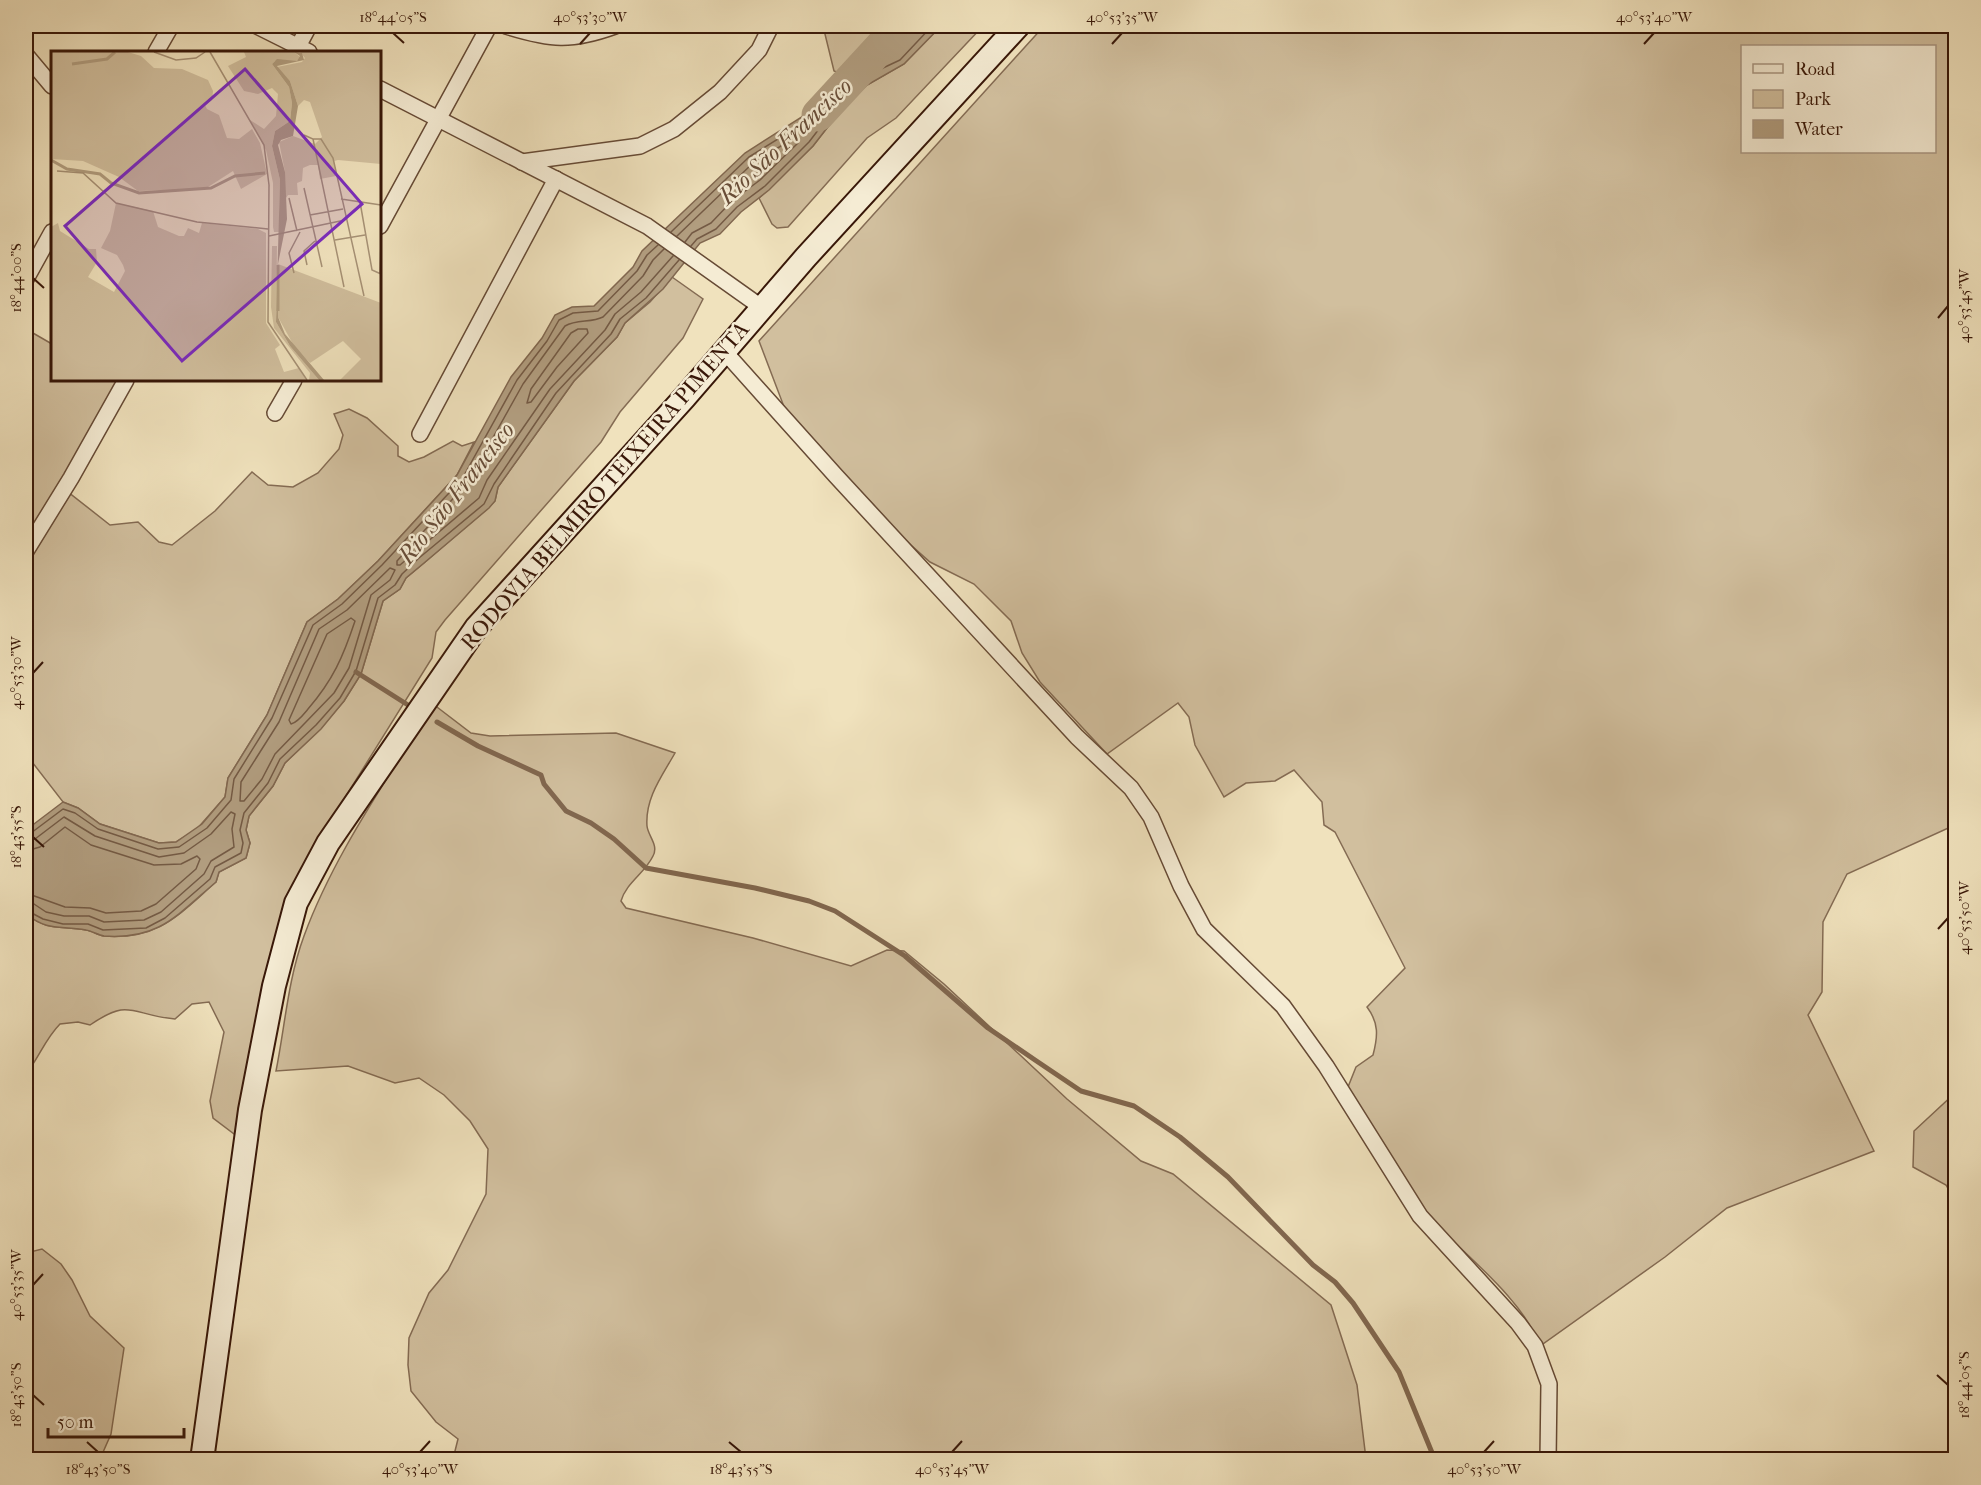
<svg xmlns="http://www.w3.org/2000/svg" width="1981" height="1485" viewBox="0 0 1981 1485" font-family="'IM FELL French Canon',serif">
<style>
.green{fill:#d1bf9e;stroke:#846b53;stroke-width:1.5;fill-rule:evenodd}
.water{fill:#b19d7f;stroke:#81674f;stroke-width:1.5}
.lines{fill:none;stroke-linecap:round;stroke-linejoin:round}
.shore{stroke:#745a44;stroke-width:1.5}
.stream{stroke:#81674f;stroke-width:5}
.river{stroke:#b19d7f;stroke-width:33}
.minor-casing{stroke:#664a35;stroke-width:18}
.secondary-casing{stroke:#381708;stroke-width:26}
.minor{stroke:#f5ecd4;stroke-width:15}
.secondary{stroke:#f5ecd4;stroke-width:22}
.ticks{fill:none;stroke:#381708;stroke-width:2}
.labels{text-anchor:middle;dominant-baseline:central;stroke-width:5;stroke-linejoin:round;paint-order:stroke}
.street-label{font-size:22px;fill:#381708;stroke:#f5ecd4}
.water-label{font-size:24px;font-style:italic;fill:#684d38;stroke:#f5ecd4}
.inset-river{fill:none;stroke:#b19d7f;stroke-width:3}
.inset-road{fill:none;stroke:#a69175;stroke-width:1.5}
.view{fill:#7b2cbf;fill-opacity:0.15;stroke:#7b2cbf;stroke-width:3}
.inset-edge{fill:none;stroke:#381708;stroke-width:3}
.neatline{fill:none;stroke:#381708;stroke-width:2}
.ticks-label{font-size:15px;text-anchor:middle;fill:#381708}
</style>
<rect width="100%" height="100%" fill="#f0e2bd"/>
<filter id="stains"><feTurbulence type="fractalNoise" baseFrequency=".00333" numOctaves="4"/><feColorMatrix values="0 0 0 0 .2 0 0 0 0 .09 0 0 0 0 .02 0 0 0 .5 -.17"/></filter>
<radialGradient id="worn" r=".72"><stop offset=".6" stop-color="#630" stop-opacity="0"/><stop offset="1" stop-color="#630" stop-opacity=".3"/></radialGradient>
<g class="green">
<polygon points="823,26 908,26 864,65 855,79 834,71"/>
<polygon points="941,26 983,26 896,118 867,138 788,227 777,228 772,224 759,198 813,146 844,106 867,85 904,64"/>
<path d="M1044 26H1955V825L1847 874 1823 922 1822 992 1808 1015 1874 1151 1727 1208 1665 1257 1540 1346C1520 1291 1446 1242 1408 1194 1384 1164 1366 1125 1346 1092L1356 1067 1373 1055C1378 1036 1379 1023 1367 1007L1405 968 1335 832 1324 825 1322 802 1294 770 1275 781 1246 783 1224 797 1195 745 1189 717 1178 703 1107 754 1040 682 1022 653 1011 621 974 584 930 562 903 538 869 500 820 458 786 412 759 341ZM1742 46H1934V152H1742Z"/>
<path d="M672 277 703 299 683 338 620 412 601 442 445 620 436 632 432 658 331 820 308 863 242 1140 213 1118 210 1101 224 1032 209 1002 192 1004 175 1019C130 1015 131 997 90 1025L78 1022 60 1024C45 1039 39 1058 26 1074V914C49 932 60 925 86 930 92 931 98 935 104 936 159 940 178 915 216 882L219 872 246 858 250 843 246 830 249 816 273 786 285 763 320 729 344 701 361 674 383 601 400 589 406 578 424 563 488 508 495 501 498 487 574 381 617 337 625 323 650 302Z"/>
<polygon points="26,329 52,344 52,380 115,380 126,386 63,488 110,525 138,522 159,542 172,545 215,511 252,472 268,485 293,487 318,473 339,449 343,435 334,414 349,409 367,418 398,446 398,456 409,462 424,457 453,441 462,446 474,442 457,475 378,561 338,599 307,622 267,715 228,778 225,797 196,830 176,842 159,843 100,824 78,808 63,802 29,758 26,743"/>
<path d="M433 704 471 733 490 736 616 733 675 753C662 776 645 798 647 826 648 836 659 845 653 856 645 873 626 883 621 901L626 908 753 938 851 966 887 950 904 951 944 984 1067 1099 1141 1161 1173 1174 1331 1305 1357 1385 1366 1459H453L458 1439 436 1422 411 1391 408 1365 409 1338 429 1293 448 1270 486 1194 488 1149 470 1121 444 1095 419 1078 395 1083 348 1066 276 1071C285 1026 288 979 304 936 334 854 388 779 433 704Z"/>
<polygon points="1955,1093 1955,1201 1946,1185 1913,1167 1914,1131"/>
<polygon points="42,1249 61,1264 72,1280 90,1316 124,1348 111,1434 100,1459 26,1459 26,1253"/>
</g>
<path class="water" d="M908 26H941L904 64 867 85 844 106 813 146 769 190 741 212 720 234 700 243 663 289 625 323 617 337 574 381 498 487 495 501 489 508 424 563 406 578 400 589 383 601 361 674 344 701 321 729 285 763 273 786 249 816 246 830 250 843 246 858 219 872 216 882C177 915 159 940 104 936 98 935 92 931 86 930 60 925 49 932 26 914V830L63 802 78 808 100 824 159 843 176 842 202 824 225 797 228 778 267 715 307 622 338 599 378 561 457 475 511 377 542 338 555 315 572 307 594 306 633 267 642 251 745 153 827 101 836 91 855 79 878 50Z"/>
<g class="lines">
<g class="shore">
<path d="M913 26C910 46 868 52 868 75L900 60 932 26"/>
<polyline points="671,232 749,157 828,108 832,108 832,112 809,142 765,186 737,207 716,229 697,239 691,246"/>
<polyline points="677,236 753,163 794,138 798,139 798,143 760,180 732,201 711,223 692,233 685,242"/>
<path d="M664 249 653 260 643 276 603 317C591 323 577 319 565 326L523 384 468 482 397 561V565H400L479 498 487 480 550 389 605 330 615 314 641 292 673 256"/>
<polygon points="578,329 587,329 588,333 557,367 531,402 527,403 531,389 571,333"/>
<polygon points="390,568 395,570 390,580 371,595 349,668 334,693 275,754 262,779 244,801 240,801 241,782 279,722 319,629 347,610"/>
<path d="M351 618 355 621C343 657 333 680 308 709 303 715 298 722 291 724L289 720 327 634Z"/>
<polyline points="26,834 31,833 63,809 75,813 98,829 158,849 179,847 207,828 231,800 234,779 272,718 313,625 342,604 382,565 462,479 517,380 547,341 559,320 573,313 598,311 637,271 647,255 658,245"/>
<polyline points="26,842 35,839 64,817 95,836 159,857 184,853 211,834 231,812 235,814 232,829 234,847 211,861 204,874 161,912 144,920 104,922 89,916 64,916 46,912 34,904 26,902"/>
<polyline points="26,851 40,847 65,827 91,845 154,865 181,864 197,856 200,859 196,869 156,904 141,911 106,913 90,908 65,907 26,893"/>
<polyline points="26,910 43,919 63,924 88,924 103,930 146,928 165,918 210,879 215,867 241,853 243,843 240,830 244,813 268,783 280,759 316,725 340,698 356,671 378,598 395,585 402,574 419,558 484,504 494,484 556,393 611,334 620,319 646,298 679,260"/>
</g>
<g class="stream">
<polyline points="356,672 408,705"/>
<polyline points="437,722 478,746 541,775 544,784 566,811 591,823 614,839 646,868 755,888 809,901 835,911 905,956 988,1028 1035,1060 1081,1091 1134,1106 1180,1137 1228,1177 1313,1265 1335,1282 1353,1303 1399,1372 1435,1460"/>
</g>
<polyline class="river" points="818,115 900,26"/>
<defs>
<g id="minor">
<polyline points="257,26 309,52"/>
<path d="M506 26C551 40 571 42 615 26"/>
<polyline points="156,52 171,26"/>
<polyline points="295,52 309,26"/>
<polyline points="26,55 52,86"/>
<polyline points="380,89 647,226 761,307"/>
<polyline points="522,162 640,146 674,129 720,92 759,50 771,26"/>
<polyline points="380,226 489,26"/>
<polyline points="26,279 52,232"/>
<polyline points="724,351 836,476 1077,737 1131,788 1151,817 1181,886 1204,929 1283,1006 1326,1066 1420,1216 1518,1323 1535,1346 1549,1384 1548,1460"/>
<polyline points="275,413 294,380"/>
<polyline points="420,434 556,179"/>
<polyline points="26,551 71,478 126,380"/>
</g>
<polyline id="secondary" points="202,1460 250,1110 274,986 296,903 328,843 476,628 685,397 806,257 1018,26"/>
</defs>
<use href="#minor" class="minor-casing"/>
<use href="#secondary" class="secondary-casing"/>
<use href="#minor" class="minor"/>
<use href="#secondary" class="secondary"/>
</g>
<path class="ticks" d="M393 33 404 43M580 44 590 33M1112 44 1122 33M1644 44 1654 33M33 278 44 288M1938 318 1948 306M33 673 43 662M33 837 44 847M1938 929 1948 918M33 1285 43 1274M1937 1375 1948 1385M33 1395 44 1405M87 1442 98 1452M729 1442 741 1452M420 1452 430 1441M952 1452 962 1441M1484 1452 1494 1441"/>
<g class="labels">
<g class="street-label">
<text transform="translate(605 486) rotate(-49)">RODOVIA BELMIRO TEIXEIRA PIMENTA</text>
</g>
<g class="water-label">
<text transform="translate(785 141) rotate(-43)">Rio São Francisco</text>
<text transform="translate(456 493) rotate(-52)">Rio São Francisco</text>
</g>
</g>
<g transform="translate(51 51)">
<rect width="330" height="330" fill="#f0e2bd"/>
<path d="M0 1H77L90 5 103 17 131 18 157 29 162 40 161 49 154 54 156 58 168 64 176 87 188 88 201 78 209 92 216 123 190 138 182 120 154 138 87 140 68 126 32 110 0 108ZM193 1H243L249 6 246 10H224L221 13 238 36 241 52 239 70 224 80 221 95 229 129 228 181H223L222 176V132L215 99 199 69 213 78 225 65 227 43 221 37 207 43 193 40 177 15 195 6ZM249 1H330V113L287 109 283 110 285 125 269 128 267 114H259L252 117 251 130 246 132 247 144H237L233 150 234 121 228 91 242 85 264 93 271 86 259 51 253 49 247 55 239 30 226 16 251 11 254 7ZM65 152 102 160 107 176 128 185H133L137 177 148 182 151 172 207 178 215 182V272L229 294 224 298 233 321 248 317 255 329H0V176L7 172 9 180 38 198H45L46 211 37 226 63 241 74 220 72 214 66 204 50 197 59 180ZM221 195H226L225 271 239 295 268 329H258L259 322 223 277 220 256ZM227 213 330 252V329H289L310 308 292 290 259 312 243 295 227 266Z" fill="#d1bf9e"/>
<path d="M243 1 251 2 253 9 226 15 239 30 247 55 242 85 230 89 227 94 234 121 236 168 227 213V266L234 283 273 329H268L239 295 225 271 229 129 221 95 224 80 239 70 241 52 238 36 221 13 226 8 246 10 249 5Z" fill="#b19d7f"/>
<path class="inset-river" d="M21 13 56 8 64 1M0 109 16 118 49 123 60 132 88 142 160 137 184 125 214 122M227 260V214"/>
<path class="inset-road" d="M103 1 125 9 145 7 154 1M159 1 213 94 218 134 217 271 256 329M253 84 262 88 293 236M262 88H270L282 107 313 245M6 120 32 122 65 152 146 171 217 178M253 137 271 216M238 147 246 180M290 148 330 154M309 151 321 219 330 223M259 164 292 158M218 185 294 169M284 189 314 184M256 214 253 200 264 190M243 222 238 202 249 181M329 223 330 189"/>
<path class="view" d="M194 18 311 153 131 310 14 175Z"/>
<rect width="330" height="330" class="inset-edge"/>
</g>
<rect width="1981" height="1485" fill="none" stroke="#f0e2bd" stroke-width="66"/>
<rect x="1741" y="45" width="195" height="108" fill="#f5ecd4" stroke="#a99782" stroke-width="1.5"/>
<rect x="1753" y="64" width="30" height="9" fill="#f5ecd4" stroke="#a99782" stroke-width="1.5"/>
<text x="1795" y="75" font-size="18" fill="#381708">Road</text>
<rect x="1753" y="90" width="30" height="18" fill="#d1bf9e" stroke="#a99782" stroke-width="1.5"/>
<text x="1795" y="105" font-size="18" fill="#381708">Park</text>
<rect x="1753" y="120" width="30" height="18" fill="#b19d7f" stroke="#a99782" stroke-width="1.5"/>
<text x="1795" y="135" font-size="18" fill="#381708">Water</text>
<path d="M48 1428v9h136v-9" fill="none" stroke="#381708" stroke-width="3"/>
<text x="57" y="1428" font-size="18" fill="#381708" stroke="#f5ecd4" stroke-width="4.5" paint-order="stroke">50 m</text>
<rect x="33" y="33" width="1915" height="1419" class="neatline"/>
<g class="ticks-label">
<text x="393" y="22">18°44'05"S</text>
<text x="590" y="22">40°53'30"W</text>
<text x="1122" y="22">40°53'35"W</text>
<text x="1654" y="22">40°53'40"W</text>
<text transform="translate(16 278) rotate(-90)" y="5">18°44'00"S</text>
<text transform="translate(1964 306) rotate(-90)" y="5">40°53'45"W</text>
<text transform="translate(16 673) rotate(-90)" y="5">40°53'30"W</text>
<text transform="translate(16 837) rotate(-90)" y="5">18°43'55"S</text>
<text transform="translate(1964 918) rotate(-90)" y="5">40°53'50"W</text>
<text transform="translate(16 1285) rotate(-90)" y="5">40°53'35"W</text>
<text transform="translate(1964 1385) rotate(-90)" y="5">18°44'05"S</text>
<text transform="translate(16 1395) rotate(-90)" y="5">18°43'50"S</text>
<text x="98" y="1474">18°43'50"S</text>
<text x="420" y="1474">40°53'40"W</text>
<text x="741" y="1474">18°43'55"S</text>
<text x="952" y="1474">40°53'45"W</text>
<text x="1484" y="1474">40°53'50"W</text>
</g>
<rect width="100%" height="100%" filter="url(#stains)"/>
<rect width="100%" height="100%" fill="url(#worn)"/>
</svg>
